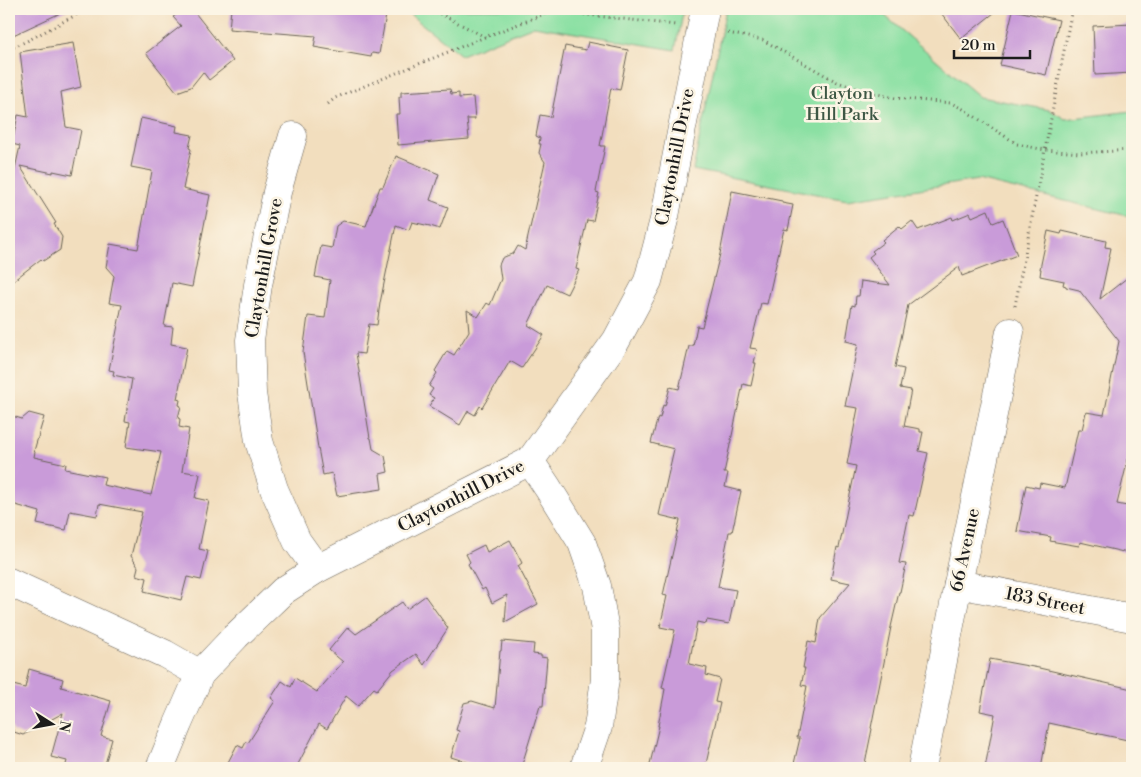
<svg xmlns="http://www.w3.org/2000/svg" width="1141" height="777" viewBox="0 0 1141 777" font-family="'Libre Bodoni',serif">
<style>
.green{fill:#8ae0a3;stroke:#537e60}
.building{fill:#c99bd9}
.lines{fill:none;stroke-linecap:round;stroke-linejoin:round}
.minor-casing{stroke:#676055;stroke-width:29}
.path{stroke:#676055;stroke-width:3;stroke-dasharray:1 4;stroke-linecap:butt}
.minor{stroke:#fff;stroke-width:28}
.labels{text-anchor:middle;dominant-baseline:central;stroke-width:5;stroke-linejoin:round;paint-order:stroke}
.park-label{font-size:18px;fill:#3d5744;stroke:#fcf5e5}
.street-label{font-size:18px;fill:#1c1c1c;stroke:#fcf5e5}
</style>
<rect width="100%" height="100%" fill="#fcf5e5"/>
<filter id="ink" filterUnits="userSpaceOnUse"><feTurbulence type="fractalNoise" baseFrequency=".02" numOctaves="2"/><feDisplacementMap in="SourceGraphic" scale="10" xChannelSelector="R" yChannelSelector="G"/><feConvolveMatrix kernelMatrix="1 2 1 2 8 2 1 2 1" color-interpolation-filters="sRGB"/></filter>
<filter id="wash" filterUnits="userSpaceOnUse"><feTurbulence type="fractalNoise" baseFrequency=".0096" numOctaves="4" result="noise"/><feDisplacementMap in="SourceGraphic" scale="20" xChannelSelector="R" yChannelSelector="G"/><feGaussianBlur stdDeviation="1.12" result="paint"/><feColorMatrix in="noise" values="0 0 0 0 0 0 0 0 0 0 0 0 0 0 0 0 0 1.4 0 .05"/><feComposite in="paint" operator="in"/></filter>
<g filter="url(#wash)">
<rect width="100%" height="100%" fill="#f2debe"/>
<g class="green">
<polygon points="403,9 683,9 675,50 534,26 461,55"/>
<polygon points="726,9 850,9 884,15 980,97 1050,110 1065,119 1132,111 1132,217 978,180 847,200 693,170"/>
</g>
<g id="blocks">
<g class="building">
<polygon points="9,9 69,9 9,37"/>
<polygon points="185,9 192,9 233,61 209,80 203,72 191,87 177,92 146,53 181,26 173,17"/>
<polygon points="231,9 353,9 386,15 379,54 372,53 371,57 314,47 316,36 229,29"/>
<polygon points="938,9 999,9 961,39"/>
<polygon points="1013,10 1059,20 1046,75 1000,65"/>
<polygon points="1132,24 1132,73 1095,75 1093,26"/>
<polygon points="588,42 628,50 620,90 611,88 600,146 605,146 596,192 599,193 593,221 587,220 576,269 579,270 567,294 547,285 528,325 544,335 522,368 510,361 482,408 480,406 475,415 468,411 460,425 429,406 434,398 429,395 433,389 429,386 437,373 435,371 447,351 454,355 469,331 467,310 478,317 487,303 490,305 501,279 499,265 502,258 514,253 518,246 525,250 545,162 539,153 541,144 539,144 540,138 536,136 540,115 551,117 565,46 586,50"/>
<polygon points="73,43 81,87 61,92 66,127 81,130 72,175 53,171 53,173 20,166 56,223 54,224 62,237 60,250 43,261 41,259 9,284 9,196 20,146 12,144 18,115 28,117 20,52"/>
<polygon points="450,89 451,94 459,93 459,98 473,97 475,119 467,119 469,139 398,145 396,114 400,114 399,97 401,97 401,92"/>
<polygon points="141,118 177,126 176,132 192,135 189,148 191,149 183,189 210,195 192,287 172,283 164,326 173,327 171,344 187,347 177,399 180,400 179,405 181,406 178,418 180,419 179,427 189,429 182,471 200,474 195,498 209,501 199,549 208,551 201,580 187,577 181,600 144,591 147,578 136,575 138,567 131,556 142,512 99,504 97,516 70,511 66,530 37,524 40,512 9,503 9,415 22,419 29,413 44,417 34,451 35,452 34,457 66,464 65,469 105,477 103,485 151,495 161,452 126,447 130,422 125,421 132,379 113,375 114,371 109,370 122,305 109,303 114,276 106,267 110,244 138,249 152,171 131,167"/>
<polygon points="396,156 439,174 430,200 448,207 440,229 430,226 412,222 409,230 396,225 380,303 377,325 369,324 364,354 356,353 370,438 371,438 373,449 385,456 388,472 380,474 382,489 337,496 332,473 323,475 318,448 303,352 308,316 325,318 330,280 315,277 321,246 332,248 336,226 343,221 366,226 380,187 383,187"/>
<polygon points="732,191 782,201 782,203 793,205 788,230 784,229 767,304 761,303 750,348 757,349 754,363 756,363 751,386 743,384 724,473 728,473 725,487 741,491 732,532 729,532 718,587 736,590 729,624 707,620 706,624 697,622 689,664 707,668 706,675 720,679 715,702 720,703 705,768 649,768 659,726 658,726 665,689 662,688 675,630 660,627 667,596 663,595 680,520 659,515 674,449 651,443 658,417 660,418 663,405 665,406 670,387 679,389 689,346 693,346 697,326 702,327 720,254"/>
<polygon points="988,210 993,223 1003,219 1017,255 962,276 959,267 908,305 895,367 904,369 900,388 911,390 904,426 920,429 920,432 923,432 919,451 928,453 914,516 909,515 899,563 906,564 900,592 899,592 891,627 871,728 872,729 864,768 793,768 800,738 797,738 807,686 801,685 805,668 803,668 808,641 816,643 820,618 850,583 831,579 837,547 839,548 856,466 847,464 858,408 845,406 858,344 846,341 852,305 855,306 856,296 859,296 861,281 890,285 869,257 874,253 872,251 884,242 882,240 899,226 902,229 912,221 918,230 952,217 953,220 970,213 972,217"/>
<polygon points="1048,231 1061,234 1062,231 1106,241 1105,247 1111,248 1100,299 1132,274 1132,460 1128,459 1117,504 1132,507 1132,554 1080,542 1079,546 1050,541 1051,537 1017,531 1026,485 1039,488 1040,483 1065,488 1078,430 1082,430 1086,412 1104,415 1119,341 1079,290 1066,287 1066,286 1063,285 1064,281 1040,276 1041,269 1040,269"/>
<polygon points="510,540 522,563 518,566 538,604 505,622 507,595 492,603 485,588 482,590 468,564 470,562 466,554 484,545 487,552"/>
<polygon points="425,596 448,628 424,665 416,654 393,670 377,690 374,688 358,706 346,696 327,729 319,724 296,768 225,768 237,745 243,748 246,742 248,743 275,701 271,698 282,681 291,687 295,678 317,692 343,662 329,650 348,627 356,634 402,602 407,609"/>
<polygon points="502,641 534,644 533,654 541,655 541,657 547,658 543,706 540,706 521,768 485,768 451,757 459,731 456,730 464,703 472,701 495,708 500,651 501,651"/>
<polygon points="990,659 1039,668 1132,689 1132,741 1049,723 1041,768 985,768 995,714 980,711"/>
<polygon points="29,669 63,679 61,687 111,701 101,736 112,739 104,768 65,768 67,761 51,757 63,713 23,735 14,732 9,723 9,684 25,688"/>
</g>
</g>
</g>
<g filter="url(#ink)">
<use href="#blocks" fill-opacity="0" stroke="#676055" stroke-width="1"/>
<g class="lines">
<defs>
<g id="minor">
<polyline points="293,136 277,192 258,285 250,340 252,393 259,441 274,489 297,541 317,569"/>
<polyline points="530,461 548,488 582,543 597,586 605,630 605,679 598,727 584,768"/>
<polyline points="9,582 165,654 200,674"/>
<polyline points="958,584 1132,618"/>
<polyline points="160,768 178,724 200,674 236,636 283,591 317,569 530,461 616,341 648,281 665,216 705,9"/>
<polyline points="922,768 958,584 1010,332"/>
</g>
</defs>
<use href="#minor" class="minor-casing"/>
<g class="path">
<polyline points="431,9 485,37"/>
<polyline points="728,33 763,40 837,82 865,91 895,98 951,103 963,109 1017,144 1045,150 1080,153 1132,150"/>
<polyline points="9,49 27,41 87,9"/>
<polyline points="328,104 335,98 485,37 552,11 676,25"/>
<polyline points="1015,306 1072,9"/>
</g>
<use href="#minor" class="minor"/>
</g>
</g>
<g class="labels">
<g class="park-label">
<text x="842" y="93">Clayton<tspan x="842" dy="21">Hill Park</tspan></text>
</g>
<g class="street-label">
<text transform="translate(675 157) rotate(-79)">Claytonhill Drive</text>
<text transform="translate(264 268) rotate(-80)">Claytonhill Grove</text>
<text transform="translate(461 496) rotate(-27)">Claytonhill Drive</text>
<text transform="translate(965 550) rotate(-78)">66 Avenue</text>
<text transform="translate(1045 601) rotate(11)">183 Street</text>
</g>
</g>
<rect width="1141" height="777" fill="none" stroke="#fcf5e5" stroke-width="30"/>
<g transform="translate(52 724) rotate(101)" stroke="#fcf5e5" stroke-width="4" paint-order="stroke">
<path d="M0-4L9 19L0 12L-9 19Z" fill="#1c1c1c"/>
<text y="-8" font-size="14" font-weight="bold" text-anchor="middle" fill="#1c1c1c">N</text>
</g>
<path d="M954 50v8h76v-8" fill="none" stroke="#1c1c1c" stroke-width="2.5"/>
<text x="961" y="50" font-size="15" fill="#1c1c1c" stroke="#fcf5e5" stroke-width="4" paint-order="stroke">20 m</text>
</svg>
